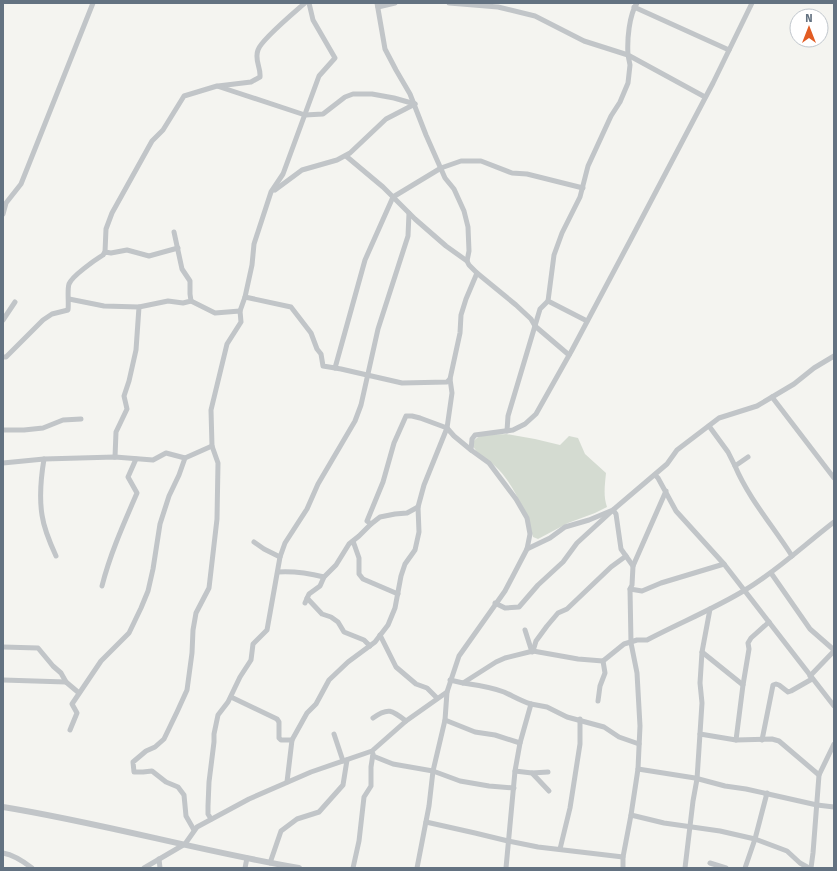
<svg xmlns="http://www.w3.org/2000/svg" width="837" height="871" viewBox="0 0 837 871" font-family="'Fira Sans',sans-serif">
<style>
.green{fill:#d4dbd1}
.lines{fill:none;stroke-linecap:round;stroke-linejoin:round}
.minor{stroke:#c1c5c8;stroke-width:5}
.tertiary{stroke:#c1c5c8;stroke-width:6}
</style>
<rect width="100%" height="100%" fill="#f4f4f0"/>
<path class="green" d="M506 434 535 439 560 445 569 436 578 438 585 454 606 473C605 484 603 496 607 507L595 513 568 523 538 539 533 537C528 515 512 481 495 466 487 459 476 454 472 444 477 432 495 435 506 434Z"/>
<g class="lines">
<g class="minor">
<polyline points="449,3 498,7 535,16 584,41 628,55 630,65 628,83 620,102 611,116 588,166 580,197 562,233 554,255 548,301 587,321"/>
<path d="M637 3C629 15 627 40 628 55L705 97"/>
<polyline points="378,7 395,3"/>
<polyline points="634,7 729,50"/>
<path d="M218 86 251 82 260 77C261 67 254 60 258 50 261 40 296 11 305 3"/>
<polyline points="346,156 383,187 415,219 446,246 467,261"/>
<polyline points="275,190 302,170 337,160 350,153 386,119 415,104"/>
<polyline points="3,214 6,203 21,184 93,3"/>
<polyline points="105,252 106,229 112,213 152,141 163,130 184,96 217,86 305,115 323,114 345,97 353,94 372,94 394,98 415,104"/>
<polyline points="477,273 516,305 531,319 535,326 569,355"/>
<polyline points="245,297 252,265 254,244 271,192 283,174 319,76 335,58 313,20 309,3"/>
<polyline points="69,299 104,306 139,307 136,350 129,381 124,396 127,409 116,432 115,457"/>
<polyline points="191,301 215,313 240,311 241,322 227,344 211,410 212,446 218,463 217,519 209,588 196,613 193,630 192,653 187,690 177,712 164,739 155,747 146,751 133,762 134,772 143,772 152,771 166,782 178,787 184,795 186,816 194,830"/>
<polyline points="139,307 168,301 183,303 191,301 190,294 190,281 182,269 174,232"/>
<polyline points="240,311 245,297 291,307 311,333 317,349 321,354 323,366 341,369 402,383 447,382 450,379"/>
<polyline points="3,320 15,302"/>
<path d="M3 357H6L43 320 52 314 68 310C69 303 67 290 69 284 72 276 95 260 103 255L105 252 111 253 127 250 149 256 178 248"/>
<polyline points="335,368 365,260 393,197 441,168 461,161 481,161 512,173 527,174 583,188"/>
<polyline points="772,397 834,478"/>
<polyline points="709,426 728,452 735,466"/>
<polyline points="3,430 24,430 43,428 63,420 81,419"/>
<polyline points="507,431 508,416 540,309 548,301"/>
<path d="M748 457 735 466C749 499 773 526 792 556"/>
<path d="M44 459C41 477 39 496 42 515 44 529 50 543 56 556"/>
<polyline points="3,463 44,459 115,457 153,460 166,453 185,458 212,446"/>
<polyline points="655,475 658,478 676,511 724,564"/>
<polyline points="371,524 367,521 383,482 394,443 406,416 412,416 420,418 447,428 454,436 471,450"/>
<polyline points="353,541 359,558 359,574 363,579 398,594"/>
<polyline points="254,542 264,549 280,557"/>
<polyline points="527,549 550,538 565,527 589,520 613,510 667,464 677,450 719,418 757,406 794,384 814,368 834,356"/>
<polyline points="633,566 666,491"/>
<path d="M278 572C294 571 308 573 324 577"/>
<polyline points="771,573 810,629 834,650"/>
<path d="M102 586C110 554 124 523 137 493L128 477 136 459"/>
<polyline points="630,589 642,591 661,583 724,564 834,706"/>
<polyline points="307,598 322,614 331,617 338,622 344,632 364,640 370,646"/>
<polyline points="305,603 309,594 320,586 324,577 336,565 349,544 359,536 371,524 380,517 395,514 407,513 418,507"/>
<polyline points="495,603 505,608 519,607 538,585 563,562 577,543 613,510 616,514 621,549 633,566 632,585 630,589 631,643 637,673 640,726 638,769 631,815 623,857 623,868"/>
<polyline points="525,630 532,652"/>
<polyline points="380,635 396,667 416,684 427,688 437,698"/>
<polyline points="3,647 38,648 53,666 61,673 66,682 79,693"/>
<polyline points="533,651 536,641 547,626 558,613 567,609 611,567 626,556"/>
<polyline points="702,652 743,685"/>
<polyline points="810,676 834,651"/>
<polyline points="3,680 66,682"/>
<path d="M450 680 463 683 496 662 505 658 533 651 578 659 603 661 624 644 637 640H647C679 623 714 609 745 590 777 571 804 545 834 522"/>
<path d="M463 683C477 685 491 687 504 692 513 696 521 701 531 704"/>
<polyline points="231,697 277,719 279,722 279,738 281,740 292,740"/>
<polyline points="598,701 600,686 605,673 603,661"/>
<path d="M373 718C388 707 392 710 406 721"/>
<polyline points="445,720 475,732 495,735 520,743"/>
<polyline points="70,730 77,713 72,704 101,661 129,633 141,608 148,591 153,569 160,524 169,496 179,475 185,458"/>
<polyline points="334,734 343,761"/>
<polyline points="700,734 736,740 772,739 779,741 819,775 813,853 811,868"/>
<polyline points="736,740 743,685 749,649 748,643 751,638 769,622"/>
<polyline points="762,740 773,685 776,684 779,685 788,692 791,691 812,679"/>
<polyline points="373,756 393,764 433,771 460,781 489,786 514,788"/>
<polyline points="638,769 695,778 725,786 746,789 817,805 834,807"/>
<polyline points="515,771 532,773 549,791"/>
<polyline points="532,773 548,772"/>
<polyline points="819,775 834,744"/>
<polyline points="287,782 292,740 307,713 316,704 329,680 348,662 375,642 388,625 395,608 401,576 405,564 415,550 419,532 418,507 424,485 447,428 452,393 450,379 460,333 461,315 466,299 477,273 469,265 467,261 469,251 468,227 464,211 454,189 445,178 426,135 410,94 396,70 385,49 377,3"/>
<polyline points="631,815 664,823 720,831 755,839 787,851 800,863 809,868"/>
<polyline points="211,819 208,814 208,806 209,782 214,742 214,734 218,715 228,702 240,677 251,660 253,644 267,630 280,557 285,543 307,509 318,484 355,421 361,405 378,329 408,236 409,213"/>
<polyline points="426,822 475,833 508,841 538,847 623,857"/>
<polyline points="560,849 570,808 580,744 580,719"/>
<path d="M3 853C14 855 23 861 32 868"/>
<polyline points="159,859 160,868"/>
<polyline points="270,863 281,831 297,819 319,812 343,785 347,760"/>
<polyline points="710,863 726,868"/>
<polyline points="144,868 185,844 197,827 249,799 311,772 372,751 406,721 447,692 459,656 505,591 527,549 530,534 527,518 516,499 489,463 471,450 472,439 475,435 513,430 525,424 536,414 572,350 631,239 713,83 752,3"/>
<polyline points="245,868 247,858"/>
<polyline points="353,868 359,841 364,797 371,786 371,767 373,754"/>
<polyline points="417,868 429,806 433,771 445,720 447,692"/>
<polyline points="506,868 515,771 520,743 531,704 547,707 567,717 604,727 619,737 639,744"/>
<polyline points="685,868 693,801 697,779 702,703 700,683 702,652 710,609"/>
<polyline points="745,868 755,839 767,793"/>
</g>
<path class="tertiary" d="M3 807C102 823 199 851 299 868"/>
</g>
<rect width="837" height="871" fill="none" stroke="#637281" stroke-width="8"/>
<g transform="translate(809 28)"><circle r="19" fill="#ffffff" stroke="#c1c7cd"/>
<path d="M0-3L7 15L0 10L-7 15Z" fill="#e25c23"/>
<text y="-6" font-size="11" font-weight="bold" text-anchor="middle" fill="#637281">N</text>
</g>
</svg>
